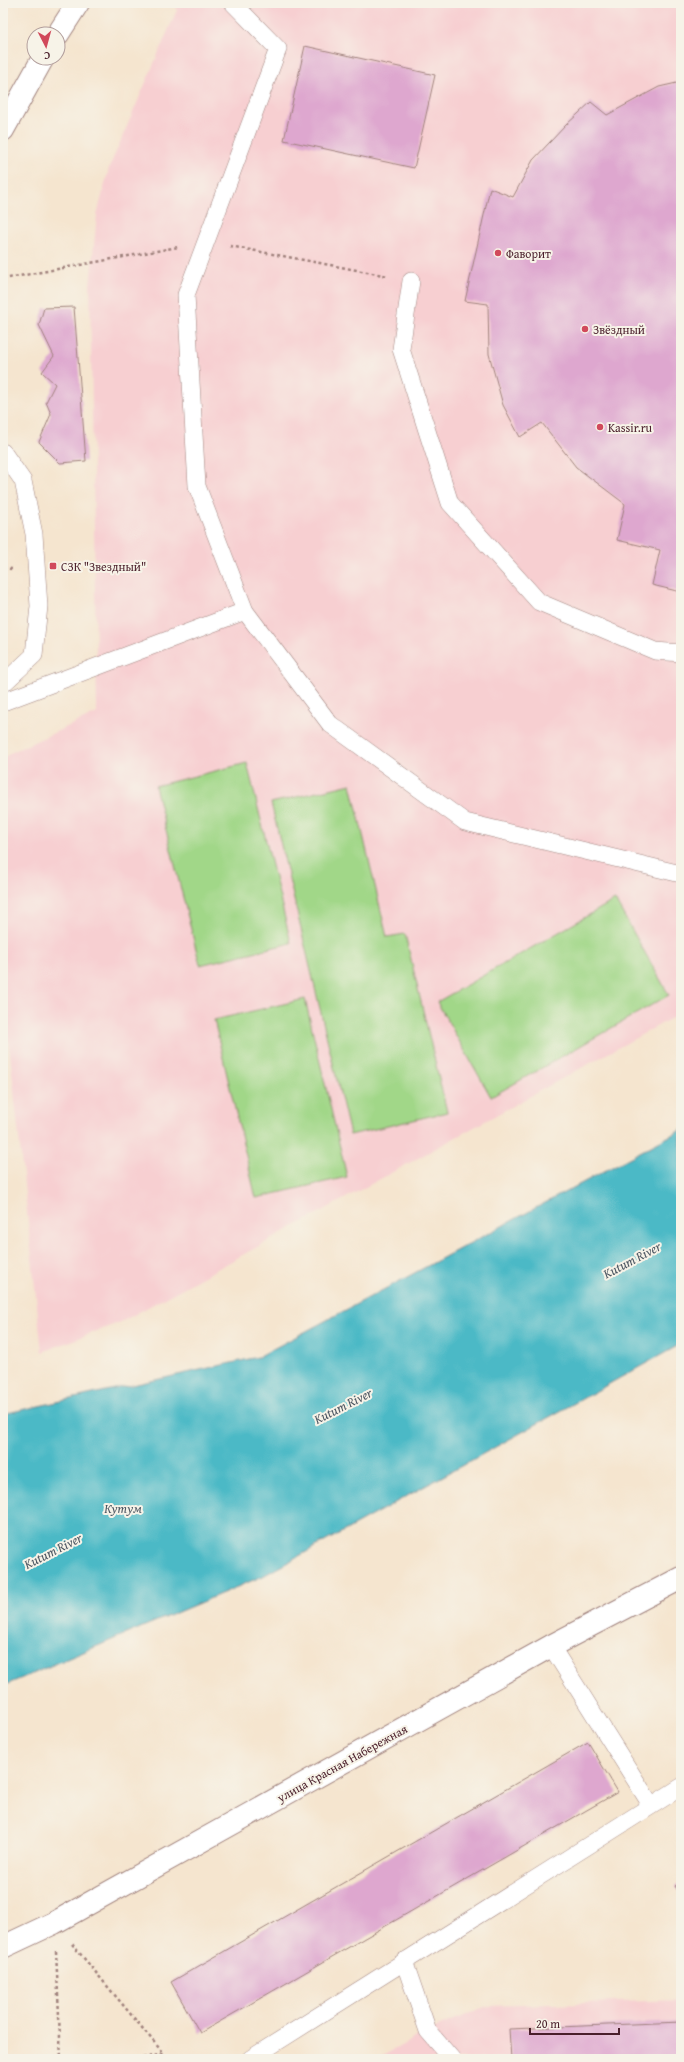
<svg xmlns="http://www.w3.org/2000/svg" width="684" height="2062" viewBox="0 0 684 2062" font-family="'Gentium Book Plus',serif">
<style>
.built{fill:#f7cfd1}
.green{fill:#a1d788;stroke:#767b5a}
.water{fill:#4cb9c6;stroke:#4b6c78}
.building{fill:#dea7cf}
.lines{fill:none;stroke-linecap:round;stroke-linejoin:round}
.service-casing{stroke:#a0827d;stroke-width:18}
.minor-casing{stroke:#a0827d;stroke-width:24}
.primary-casing{stroke:#a0827d;stroke-width:24}
.path{stroke:#a0827d;stroke-width:2.5;stroke-dasharray:3 3;stroke-linecap:butt}
.service{stroke:#fff;stroke-width:17}
.minor{stroke:#fff;stroke-width:22}
.primary{stroke:#fff;stroke-width:22}
.poi-dot{fill:#d1495b;stroke:#f7f3e8;stroke-width:1.5}
.labels{text-anchor:middle;dominant-baseline:central;stroke-width:4;stroke-linejoin:round;paint-order:stroke}
.poi-label{font-size:12px;fill:#4a1f2b;stroke:#f7f3e8;text-anchor:start}
.street-label{font-size:12px;fill:#4a1f2b;stroke:#f7f3e8}
.water-label{font-size:13px;font-style:italic;fill:#4b5561;stroke:#f7f3e8}
</style>
<rect width="100%" height="100%" fill="#f7f3e8"/>
<filter id="ink" filterUnits="userSpaceOnUse"><feTurbulence type="fractalNoise" baseFrequency=".025" numOctaves="2"/><feDisplacementMap in="SourceGraphic" scale="8" xChannelSelector="R" yChannelSelector="G"/><feConvolveMatrix kernelMatrix="1 2 1 2 8 2 1 2 1" color-interpolation-filters="sRGB"/></filter>
<filter id="wash" filterUnits="userSpaceOnUse"><feTurbulence type="fractalNoise" baseFrequency=".012" numOctaves="4" result="noise"/><feDisplacementMap in="SourceGraphic" scale="16" xChannelSelector="R" yChannelSelector="G"/><feGaussianBlur stdDeviation="0.9" result="paint"/><feColorMatrix in="noise" values="0 0 0 0 0 0 0 0 0 0 0 0 0 0 0 0 0 1.4 0 .05"/><feComposite in="paint" operator="in"/></filter>
<g filter="url(#wash)">
<rect width="100%" height="100%" fill="#f5e5cf"/>
<g class="built">
<polygon points="175,3 681,3 681,1013 121,1322 42,1352 3,988 3,759 10,753 97,713 90,285 97,215 109,168 177,10"/>
<polygon points="681,2000 681,2059 377,2059 428,2031 487,2006"/>
</g>
<g class="green">
<polygon points="247,763 291,943 200,965 155,786"/>
<polygon points="351,784 387,937 405,934 447,1112 350,1135 271,803"/>
<polygon points="615,900 669,995 491,1097 437,1002"/>
<polygon points="305,999 347,1177 256,1198 214,1020"/>
</g>
<polygon class="water" points="681,1130 681,1344 263,1576 3,1686 3,1414 258,1357"/>
<g id="blocks">
<g class="building">
<polygon points="305,46 435,75 414,168 284,140"/>
<polygon points="681,82 681,592 652,585 660,550 617,540 625,504 576,467 542,423 520,437 503,405 489,354 488,304 465,301 490,188 513,197 533,160 566,125 591,102 607,115 659,87"/>
<polygon points="74,307 86,461 60,463 39,442 51,414 46,402 55,384 42,372 54,356 39,325 44,308"/>
<polygon points="588,1742 618,1792 200,2033 171,1982"/>
<polygon points="681,1882 681,1895 675,1886"/>
<polygon points="681,2022 681,2059 511,2059 509,2029"/>
</g>
</g>
</g>
<g filter="url(#ink)">
<use href="#blocks" fill-opacity="0" stroke="#a0827d" stroke-width="1"/>
<g class="lines">
<defs>
<g id="service">
<polyline points="233,3 278,49 186,295 197,486 245,611 330,724 465,822 681,874"/>
<polyline points="411,281 401,349 450,503 539,602 655,651 681,653"/>
<polyline points="3,452 23,481 34,534 39,606 34,655 3,684"/>
<polyline points="3,702 245,611"/>
<polyline points="551,1646 651,1805"/>
<polyline points="404,1961 428,2031 452,2059"/>
<polyline points="250,2059 681,1787"/>
</g>
<polyline id="minor" points="3,1947 54,1923 551,1646 681,1578"/>
<g id="primary">
<polyline points="58,34 78,3"/>
<polyline points="3,130 43,58"/>
</g>
</defs>
<use href="#service" class="service-casing"/>
<use href="#minor" class="minor-casing"/>
<use href="#primary" class="primary-casing"/>
<g class="path">
<polyline points="230,246 388,276"/>
<polyline points="3,279 178,247"/>
<polyline points="3,568 12,569"/>
<polyline points="72,1944 164,2054"/>
<polyline points="56,1951 61,2059"/>
<polyline points="137,2059 164,2054 171,2059"/>
</g>
<use href="#service" class="service"/>
<use href="#minor" class="minor"/>
<use href="#primary" class="primary"/>
</g>
</g>
<g class="poi-dot">
<circle cx="498" cy="253" r="4"/>
<circle cx="585" cy="329" r="4"/>
<circle cx="600" cy="427" r="4"/>
<rect x="49" y="562" width="8" height="8" rx="2"/>
</g>
<g class="labels">
<g class="poi-label">
<text x="506" y="253">Фаворит</text>
<text x="593" y="329">Звёздный</text>
<text x="608" y="427">Kassir.ru</text>
<text x="61" y="566">СЗК "Звездный"</text>
</g>
<g class="street-label">
<text transform="translate(342 1763) rotate(-29)">улица Красная Набережная</text>
</g>
<g class="water-label">
<text transform="translate(632 1260) rotate(-28)">Kutum River</text>
<text transform="translate(343 1406) rotate(-27)">Kutum River</text>
<text x="123" y="1508">Кутум</text>
<text transform="translate(53 1551) rotate(-27)">Kutum River</text>
</g>
</g>
<rect width="684" height="2062" fill="none" stroke="#f7f3e8" stroke-width="16"/>
<g transform="translate(46 46) rotate(174)"><circle r="19" fill="#f7f3e8" stroke="#b29e9c"/>
<path d="M0-3L7 15L0 10L-7 15Z" fill="#d1495b"/>
<text y="-6" font-size="11" font-weight="bold" text-anchor="middle" fill="#4a1f2b">С</text>
</g>
<path d="M530 2028v6h89v-6" fill="none" stroke="#4a1f2b" stroke-width="2"/>
<text x="536" y="2028" font-size="12" fill="#4a1f2b" stroke="#f7f3e8" stroke-width="3" paint-order="stroke">20 m</text>
</svg>
